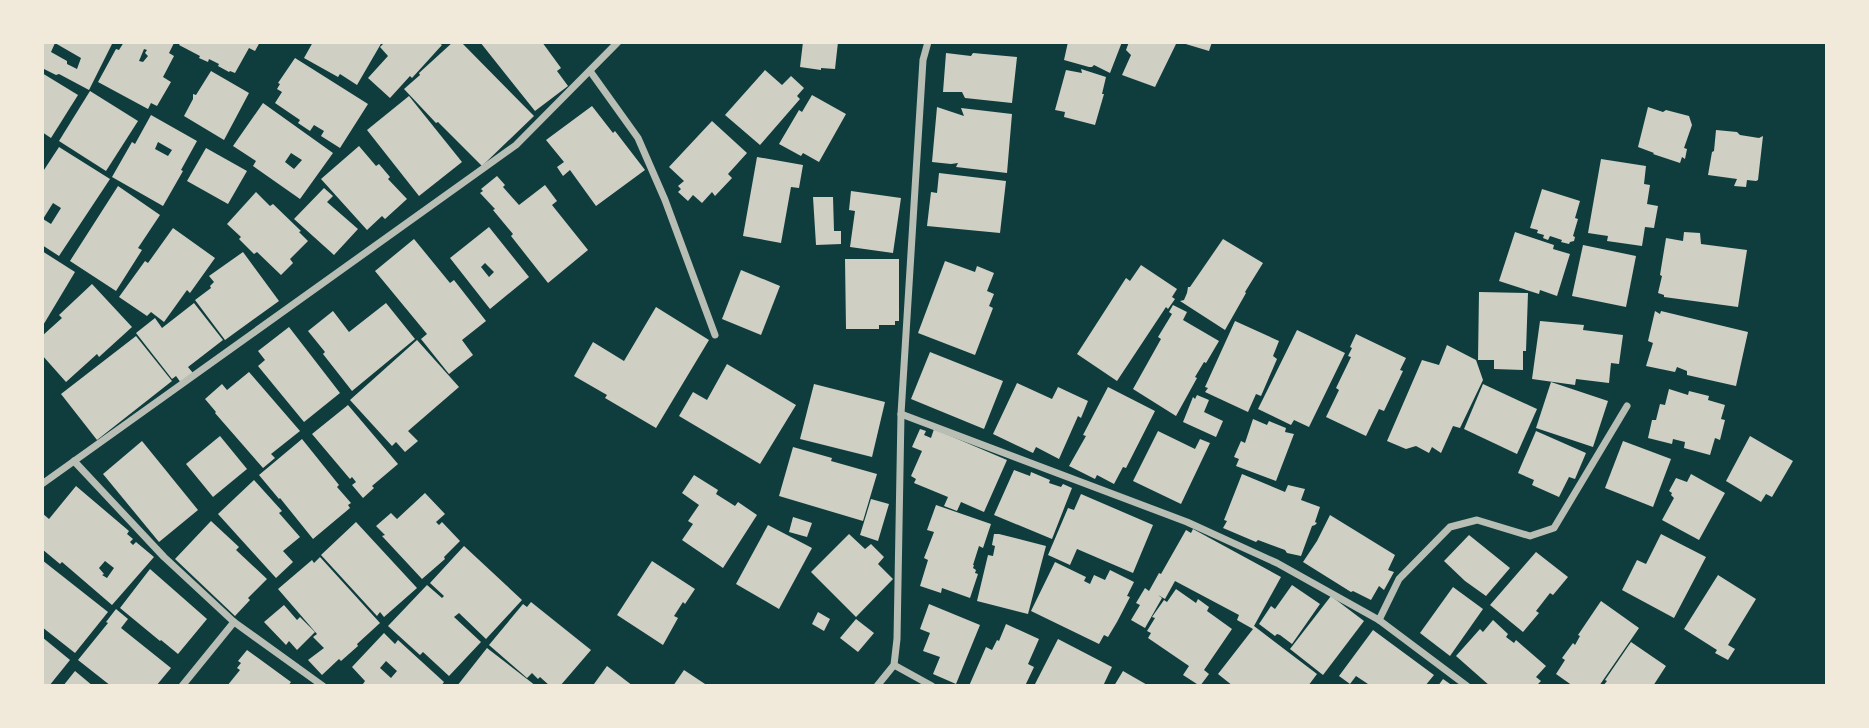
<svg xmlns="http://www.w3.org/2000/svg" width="1869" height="728" viewBox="0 0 1869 728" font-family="'DM Sans',sans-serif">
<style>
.building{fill:#cfcfc3;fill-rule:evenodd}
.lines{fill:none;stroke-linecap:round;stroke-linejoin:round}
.minor{stroke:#b8beb3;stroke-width:7}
</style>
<rect width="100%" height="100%" fill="#0f3d3e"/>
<g class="building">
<path d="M42 42H113L89 90 59 74 56 75 42 68ZM55 43 81 58 77 69 67 64V61L51 52Z"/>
<path d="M124 42 174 43 169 53 174 56 163 77 171 82 157 106 151 103 148 109 98 82 116 49 119 50ZM144 49 147 50 145 53 148 56 143 62 139 61Z"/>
<polygon points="181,42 260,42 255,51 249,48 235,73 230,71 229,72 218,66 219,64 209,59 208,62 199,58 200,56 179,45"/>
<polygon points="313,42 382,42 357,85 340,74 338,77 304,58"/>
<polygon points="385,42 438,42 442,45 412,78 410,76 390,98 368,78 388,56 380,47"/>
<polygon points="453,42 461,42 534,116 482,166 438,122 436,123 404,89 420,75 419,73"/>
<polygon points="480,42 542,42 561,68 557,71 568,86 535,111"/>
<polygon points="803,42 838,42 835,69 821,68 821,70 800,67"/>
<polygon points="1068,42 1122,42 1110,73 1094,65 1092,67 1089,67 1064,60"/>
<polygon points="1129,42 1171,42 1176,44 1155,87 1122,75 1131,55 1126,50"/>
<polygon points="1179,42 1212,42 1209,51"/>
<polygon points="946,53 971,56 973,53 1017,57 1012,103 965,98 962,92 943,92"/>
<polygon points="295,58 368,104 340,148 321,136 324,131 314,125 310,131 298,123 300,120 275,103 282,92 277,89 280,84 278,83"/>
<polygon points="1081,69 1106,77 1102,94 1104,94 1095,125 1064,117 1065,112 1055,110 1066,70 1082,73"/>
<polygon points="765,70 782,85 791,76 804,88 797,96 800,99 760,145 725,115"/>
<polygon points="211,71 249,93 224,140 184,116 193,99 193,94 196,95"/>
<polygon points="42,73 78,95 51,138 42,132"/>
<polygon points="90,91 138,121 106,171 59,141"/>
<polygon points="812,95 846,114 819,162 803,153 801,156 779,144 799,110 802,112"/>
<polygon points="409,96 462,162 419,196 367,130"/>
<path d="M263 103 333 153 300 199 253 166 256 161 233 146ZM291 153 302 160 294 169 285 162Z"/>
<polygon points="592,106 613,133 615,131 645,170 596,206 570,170 563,176 557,167 564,162 546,140"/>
<polygon points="937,107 964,116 961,108 1012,114 1007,173 956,167 958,163 951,164 932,162"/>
<polygon points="1648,107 1663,112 1666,110 1689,116 1692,125 1684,148 1687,149 1685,159 1682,157 1680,163 1653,154 1654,153 1638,147"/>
<path d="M151 115 197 141 181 170 183 171 163 206 112 177 132 142 135 144ZM158 142 172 150 168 156 155 149Z"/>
<polygon points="712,121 747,153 728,174 732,178 715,196 712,192 702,203 693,195 688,201 678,192 681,189 678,186 684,181 669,167"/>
<polygon points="1716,130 1737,132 1740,135 1759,138 1763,136 1758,180 1756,181 1747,180 1746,187 1734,186 1737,179 1708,175 1712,152 1714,151"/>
<polygon points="359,146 376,166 379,164 390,177 388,179 407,199 385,219 382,216 367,230 321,179"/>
<path d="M59 147 110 179 59 256 42 245V173ZM53 203 61 208 51 224 43 219Z"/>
<polygon points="206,148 247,171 228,204 187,181"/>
<polygon points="757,157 803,165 799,188 791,187 781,243 743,236"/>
<polygon points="1601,159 1646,166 1644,184 1650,185 1647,204 1658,206 1654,228 1645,227 1642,246 1607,241 1608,236 1588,233"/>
<polygon points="939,173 1006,181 1000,233 927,226 931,192 937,193"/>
<polygon points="497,176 505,185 503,187 519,205 545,185 557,201 552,205 588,250 548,283 511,236 513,234 493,210 495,209 480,193 483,191 481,189"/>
<polygon points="118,186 160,215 138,248 142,250 116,291 70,261"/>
<polygon points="324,188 333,196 327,202 358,229 334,255 294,219"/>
<polygon points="1542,189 1580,201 1575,218 1578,219 1573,236 1575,237 1574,241 1570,242 1569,244 1561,242 1562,240 1550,236 1548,240 1543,238 1544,235 1537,233 1538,230 1530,228"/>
<polygon points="851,191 901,198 893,253 850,247 855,211 849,210"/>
<polygon points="256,192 270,206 273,204 301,231 299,232 308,241 290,259 293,263 281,275 257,252 254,254 239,239 241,237 227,224"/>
<polygon points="813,197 833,197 834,231 841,231 841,244 816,245"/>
<path d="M489 227 529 277 490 309 450 258ZM485 263 494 272 489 277 481 267Z"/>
<polygon points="173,228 215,258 190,293 187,290 164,322 151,312 147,316 119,297 145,261 148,263"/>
<polygon points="1515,232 1554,245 1553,249 1570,254 1557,296 1540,290 1539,294 1499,281"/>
<polygon points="1684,232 1700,233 1701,244 1747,250 1738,307 1664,297 1664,295 1658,293 1662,276 1660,275 1666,238 1683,241"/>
<polygon points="414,239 450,283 454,280 486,321 462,340 473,355 449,374 421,339 427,334 375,271"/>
<polygon points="1223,239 1263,263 1245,292 1246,293 1225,330 1180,301 1184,300 1187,293 1188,287 1190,287"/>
<polygon points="1583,245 1636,256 1626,307 1572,296"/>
<polygon points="42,251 75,272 42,327"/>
<polygon points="243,252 279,301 225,340 195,300 211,288 210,286 214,282 209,276"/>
<polygon points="845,259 899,259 899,321 895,321 895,325 879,325 879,329 846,329"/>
<polygon points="945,261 975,272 977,266 994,273 987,291 994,294 989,306 993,308 975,355 918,333"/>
<polygon points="1141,265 1177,289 1172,297 1175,299 1168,309 1166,307 1117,381 1077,354 1126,278 1130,281"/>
<polygon points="741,270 780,286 761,335 722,319"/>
<polygon points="92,284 132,327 99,357 97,354 66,382 42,355 42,336 62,318 59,315"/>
<polygon points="1479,292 1528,293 1526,351 1523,351 1523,370 1494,369 1494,360 1478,360"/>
<polygon points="194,303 223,340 188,367 193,373 181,383 176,376 172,379 136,333 155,318 162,328"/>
<polygon points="386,303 415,339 352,391 323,354 325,352 308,331 333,311 349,332"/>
<polygon points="1173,305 1187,312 1183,320 1219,341 1206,363 1204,362 1195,377 1197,378 1176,416 1133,389 1161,339 1158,337 1172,314 1169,312"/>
<polygon points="656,307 709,340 656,428 605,398 607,395 574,376 593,342 624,361"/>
<polygon points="1655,311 1660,314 1661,311 1748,332 1736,386 1687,375 1687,371 1677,367 1675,372 1646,366 1653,343 1648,341"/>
<polygon points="1235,321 1279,341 1273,356 1277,359 1261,396 1256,394 1248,412 1205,392 1208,388 1205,387"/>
<polygon points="1540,321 1584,325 1583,330 1623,335 1619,364 1611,363 1609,383 1576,379 1575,385 1532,379"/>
<polygon points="289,327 340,393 304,422 258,366 265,360 258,351"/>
<polygon points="1297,330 1345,353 1309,427 1294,420 1291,425 1258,409"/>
<polygon points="1356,334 1406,358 1400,370 1403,371 1384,411 1379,409 1366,436 1326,417 1339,390 1336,388 1351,357 1348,356 1352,348 1350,347"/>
<polygon points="136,336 172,381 97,440 61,394"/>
<polygon points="417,340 459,387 408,431 418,441 405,452 396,442 392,446 350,400"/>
<polygon points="1447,345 1476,360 1483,380 1460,428 1453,426 1441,453 1432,447 1429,453 1416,446 1406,449 1387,441 1422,360 1439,365"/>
<polygon points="930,352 1003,381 984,429 911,399"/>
<polygon points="727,364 796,405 760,464 679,416 693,392 707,400"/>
<polygon points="249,372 300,431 271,454 275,458 263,468 215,413 216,412 205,399 222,384 227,390"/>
<polygon points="1551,382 1608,401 1593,447 1536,428"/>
<polygon points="1017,383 1052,399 1058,387 1088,401 1081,418 1078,416 1059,459 1036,447 1033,453 993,434"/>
<polygon points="814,384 885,402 872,457 800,439"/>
<polygon points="1483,384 1537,409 1517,454 1464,429"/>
<polygon points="1108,387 1155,411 1126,468 1123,467 1114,484 1097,475 1095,479 1069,466 1086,436 1083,435"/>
<polygon points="1669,389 1688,395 1689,391 1709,396 1708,400 1725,405 1721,419 1725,420 1720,440 1715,438 1710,455 1684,448 1685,442 1673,439 1672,444 1648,438 1652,420 1656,420 1660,404 1665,405"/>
<polygon points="1197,395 1209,400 1204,412 1223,421 1216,437 1183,422 1193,397 1195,399"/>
<polygon points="348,405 398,464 372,486 374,488 363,498 352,485 356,482 352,477 350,479 312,434"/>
<polygon points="1253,419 1267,425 1269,421 1286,428 1285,432 1294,434 1276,481 1236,466 1239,459 1234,457 1241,441 1245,443"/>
<polygon points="920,429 926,431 924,435 931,438 934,429 1007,460 984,512 961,502 957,511 944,506 948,497 914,483 916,479 911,476 922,451 912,447"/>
<polygon points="1158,431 1195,449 1200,439 1210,443 1181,504 1133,481"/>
<polygon points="1536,431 1586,453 1575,479 1569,477 1559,497 1532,485 1534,480 1518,473"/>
<polygon points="220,436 247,469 213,497 186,464"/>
<polygon points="1750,436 1793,461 1772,497 1766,494 1761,502 1726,481"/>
<polygon points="302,439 339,485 337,487 351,503 348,505 350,508 313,539 280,498 279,499 259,475"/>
<polygon points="142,441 198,510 159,542 103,474"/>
<polygon points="1623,441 1671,459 1653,507 1605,488"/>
<polygon points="793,447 832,458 831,461 877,474 863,521 779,496"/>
<polygon points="1014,470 1030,476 1031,472 1050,480 1049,483 1061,487 1063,484 1072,488 1052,539 994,515"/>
<polygon points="1242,474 1285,492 1288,485 1305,489 1301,500 1320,507 1315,522 1317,523 1315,525 1312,526 1301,556 1287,553 1285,550 1258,540 1256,542 1223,528 1227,521 1224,520"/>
<polygon points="1691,474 1725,493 1699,540 1662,520 1674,498 1671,495 1672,493 1669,491 1676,478 1687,482"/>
<polygon points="694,475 718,490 716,494 735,506 738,502 757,515 723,568 682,540 693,524 688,521 699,505 682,493"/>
<polygon points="254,480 282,511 279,513 300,537 283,551 293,562 276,578 218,514"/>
<path d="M76 486 129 531 127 534 133 539 130 542 133 545 136 542 154 557 112 605 62 562 60 564 42 549V513L49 519ZM105 561 114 568 107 578 102 575 104 574 99 568Z"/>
<polygon points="425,493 445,514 436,522 439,525 442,522 460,541 444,557 445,559 422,579 382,536 385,535 376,526 391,513 397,519"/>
<polygon points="1081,494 1153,525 1133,573 1077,549 1070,565 1048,555 1068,508 1074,510"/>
<polygon points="871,499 889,504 878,541 860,535"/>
<polygon points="936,505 991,524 983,548 979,546 973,565 974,565 973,568 976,570 975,573 978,574 970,598 942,588 941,593 920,586 928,560 924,558 934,532 927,530"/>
<polygon points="1330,515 1395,555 1388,570 1394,572 1384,590 1379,586 1371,600 1353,591 1351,592 1303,562 1317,541"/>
<polygon points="793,517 812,523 807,537 789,532"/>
<polygon points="211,521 239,547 236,550 267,579 248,598 250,600 235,616 175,559"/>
<polygon points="356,522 417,588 384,617 380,612 377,616 321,555"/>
<polygon points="768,525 812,548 779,609 736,584"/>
<polygon points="1193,529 1281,577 1254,626 1317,674 1308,686 1233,686 1218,674 1253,629 1237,620 1239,615 1175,581 1165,599 1158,595 1162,598 1145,628 1131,620 1140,605 1136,603 1145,588 1149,591 1159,573 1161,574 1186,530 1191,533"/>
<polygon points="849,534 865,549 871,544 884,557 878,564 893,579 856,617 811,572"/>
<polygon points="994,534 999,534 1046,546 1028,614 977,601 988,555 993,556 995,546 992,545"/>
<polygon points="1661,534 1706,557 1674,618 1622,590 1637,560 1646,564"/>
<polygon points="1469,535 1510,568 1486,596 1465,581 1444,561"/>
<polygon points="464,546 522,600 486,639 459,613 454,617 481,642 449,676 423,652 420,655 388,626 427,585 442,598 444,596 430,583"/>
<polygon points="1536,552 1568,577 1553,595 1550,593 1536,611 1539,613 1523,632 1490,605"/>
<polygon points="320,557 380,623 357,644 358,646 341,661 339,659 322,675 308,660 324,648 313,637 317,634 278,589 312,560 314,563"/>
<polygon points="42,560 108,612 75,653 42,627"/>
<polygon points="652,561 695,589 685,604 683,602 674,616 678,618 663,645 617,615"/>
<polygon points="1055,562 1086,577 1084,581 1090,584 1094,575 1105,580 1110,570 1134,582 1127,596 1130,597 1117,622 1108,637 1104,635 1099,644 1031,611"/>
<polygon points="150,569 207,619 178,654 161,640 160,641 120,608"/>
<polygon points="1718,575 1756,599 1728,645 1735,649 1728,660 1715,653 1717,650 1684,629"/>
<polygon points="1292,585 1320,604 1292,644 1280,635 1277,634 1275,636 1259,624 1271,606 1275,609"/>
<polygon points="1453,587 1483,609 1450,656 1420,633"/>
<polygon points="1176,589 1196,603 1198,599 1209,607 1207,611 1232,629 1204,670 1209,674 1200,686 1183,675 1189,666 1148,638 1151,633 1147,631 1155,618 1152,617 1164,600 1167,602"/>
<polygon points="1331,596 1364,621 1323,675 1290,649"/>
<polygon points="1601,601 1639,628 1599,686 1573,686 1556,674 1565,660 1562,658 1573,643 1575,645 1580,636 1578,635"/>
<polygon points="531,602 591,650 560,686 550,686 540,677 538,679 532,673 527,678 489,645 523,604 527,607"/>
<polygon points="929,604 980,625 956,684 933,674 940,657 923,651 930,633 920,629"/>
<polygon points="284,605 297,620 300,617 315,632 297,650 289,641 286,645 264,622"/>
<polygon points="116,609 128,619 121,628 171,668 156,686 111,686 78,660 108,623 106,622"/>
<polygon points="818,612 830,619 824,631 812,624"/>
<polygon points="856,619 874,633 858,652 840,638"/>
<polygon points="1493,620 1508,634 1506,637 1514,643 1516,640 1546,666 1536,677 1541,681 1536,686 1490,686 1456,656 1480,629 1483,632"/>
<polygon points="1006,624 1039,639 1028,664 1034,667 1025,686 969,686 986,647 992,650 997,640 999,641"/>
<polygon points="1373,630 1434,675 1425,686 1371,686 1356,676 1350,684 1339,676"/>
<path d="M384 633 395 644 398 640 444 682 441 686H365L363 684 365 681 352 667ZM386 661 397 671 391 678 380 668Z"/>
<polygon points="42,637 70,660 49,686 42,686"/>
<polygon points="1058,639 1112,667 1103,686 1034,686"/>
<polygon points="1631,642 1666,666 1653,686 1603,686 1607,681 1605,680"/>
<polygon points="487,648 536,686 457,686"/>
<polygon points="247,650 291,682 288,686 227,686 240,670 237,668 241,663 238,661"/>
<polygon points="607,666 633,686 595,686 594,684"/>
<polygon points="684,670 708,686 673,686"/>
<polygon points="75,671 93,686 63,686"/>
<polygon points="1123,671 1149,686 1114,686"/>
<polygon points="1443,679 1453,686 1438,686"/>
</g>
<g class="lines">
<g class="minor">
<polyline points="590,71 638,138 665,200 715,335"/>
<polyline points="901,414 1187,522 1277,563 1379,620 1467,686"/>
<polyline points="74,461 164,557 234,622 323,686"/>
<polyline points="42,484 516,145 618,42"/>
<polyline points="1379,620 1399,579 1450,527 1477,520 1530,536 1554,528 1627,406"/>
<polyline points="894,665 932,686"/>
<polyline points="182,686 234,622"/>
<polyline points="877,686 894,665 897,639 901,414 923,60 928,42"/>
</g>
</g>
<rect width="1869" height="728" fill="none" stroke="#f1e9da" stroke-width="88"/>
</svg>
